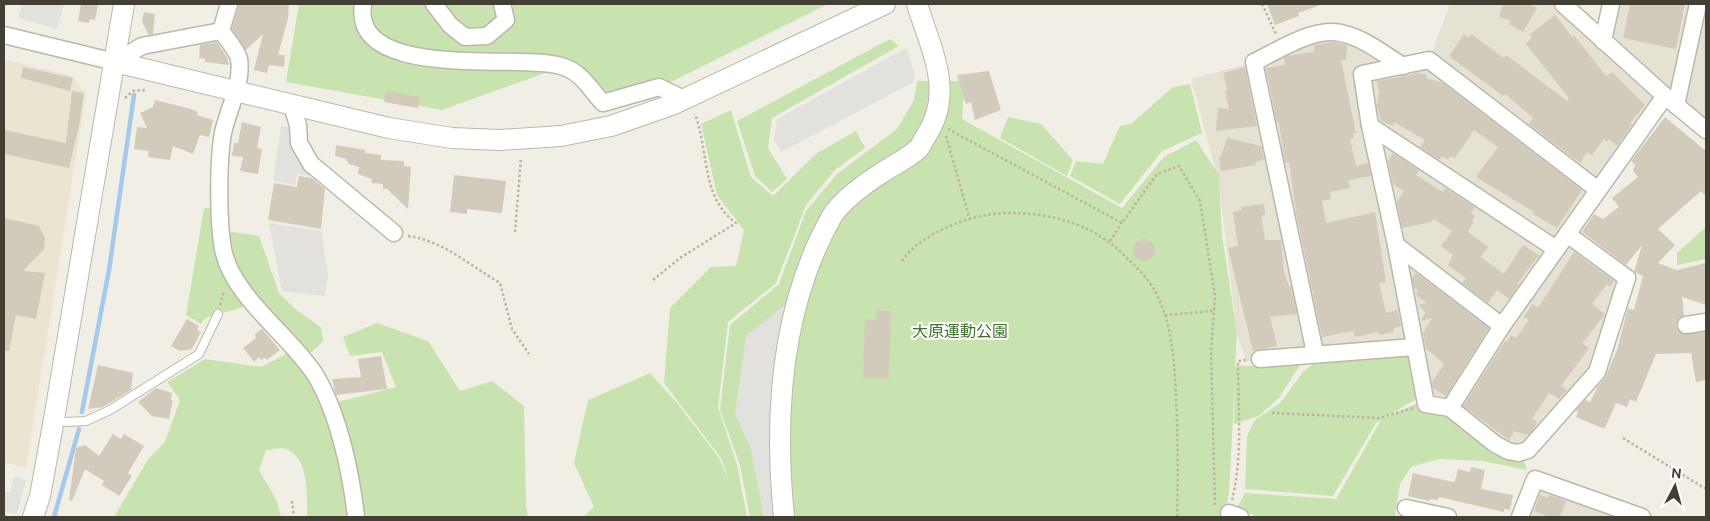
<svg xmlns="http://www.w3.org/2000/svg" width="1710" height="521" viewBox="0 0 1710 521" font-family="Ubuntu,'Noto Sans JP',sans-serif">
<style>
.residential{fill:#e5e1d3}
.education{fill:#eae4d0}
.green{fill:#c8e3b0}
.parking{fill:#e2e1dd}
.lines{fill:none;stroke-linecap:round;stroke-linejoin:round}
.stream{stroke:#a5c9eb;stroke-width:4.5}
.building{fill:#d2cbbb}
.service-casing{stroke:#bcb7a8;stroke-width:10}
.minor-casing{stroke:#bcb7a8;stroke-width:19}
.tertiary-casing{stroke:#bcb7a8;stroke-width:22}
.path{stroke:#bdb39b;stroke-width:2.5;stroke-dasharray:2.5 2.5;stroke-linecap:butt}
.service{stroke:#fff;stroke-width:8}
.minor{stroke:#fff;stroke-width:16}
.tertiary{stroke:#fff;stroke-width:20}
.labels{text-anchor:middle;dominant-baseline:central;stroke-width:4;stroke-linejoin:round;paint-order:stroke}
.park-label{font-size:16px;fill:#41712d;stroke:#fff}
</style>
<rect width="100%" height="100%" fill="#f1efe5"/>
<g class="residential">
<polygon points="1450,4 1563,4 1603,40 1611,4 1706,4 1706,129 1665,96 1567,234 1627,278 1597,372 1518,453 1426,404 1412,347 1315,353 1246,361 1237,333 1219,183 1191,79 1254,62 1314,34 1345,34 1402,66 1429,60"/>
<polygon points="1539,486 1627,517 1526,517"/>
</g>
<polygon class="education" points="4,59 72,76 86,94 26,468 4,462"/>
<g class="green">
<polygon points="299,4 828,4 671,82 608,93 573,63 442,110 286,82"/>
<polygon points="890,39 899,46 772,118 768,148 787,179 772,192 755,176 737,121"/>
<polygon points="917,81 965,81 962,119 1122,208 1164,157 1196,140 1219,175 1222,235 1237,333 1235,366 1300,365 1279,398 1259,416 1234,424 1235,381 1229,492 1225,517 750,517 740,465 720,410 730,325 779,284 806,211 837,174 897,129 914,100"/>
<polygon points="1190,84 1202,133 1162,151 1120,204 1070,176 1076,161 1103,164 1120,126 1131,124 1173,87"/>
<polygon points="731,110 751,177 773,196 817,153 856,131 865,148 835,170 806,205 776,283 728,322 718,407 737,465 747,517 583,517 594,507 574,463 588,400 650,373 677,403 719,458 729,482 721,458 664,383 670,308 711,267 736,266 744,230 717,195 701,124"/>
<polygon points="1008,117 1041,124 1073,160 1067,176 1000,138"/>
<polygon points="204,208 214,208 222,268 243,307 205,318 201,324 186,315"/>
<polygon points="1706,227 1706,259 1677,265 1677,253"/>
<polygon points="232,232 259,236 279,293 295,309 321,327 323,341 312,352 300,349 254,299 232,261 226,235"/>
<polygon points="377,323 428,341 460,391 492,381 524,406 526,505 528,517 361,517 334,403 396,387 382,352 350,356 343,337"/>
<polygon points="1409,351 1418,398 1384,418 1416,404 1450,416 1489,449 1524,460 1527,470 1482,461 1439,459 1411,467 1400,484 1395,517 1258,517 1237,508 1245,493 1336,499 1381,420 1376,423 1333,496 1245,489 1247,436 1255,420 1280,403 1303,372 1319,359"/>
<path d="M290 352 314 378 340 451 354 517H307C307 497 310 458 286 449 280 447 271 450 266 450L259 470 277 501 281 517H114L149 458 165 442 180 400 167 382 205 359 261 367Z"/>
</g>
<g class="parking">
<polygon points="22,4 64,4 57,29 18,18"/>
<polygon points="906,48 914,70 914,82 781,152 774,140 777,119"/>
<polygon points="281,126 289,127 326,172 325,178 297,174 295,185 273,181"/>
<polygon points="269,223 321,231 328,275 325,296 282,291"/>
<polygon points="792,299 780,517 764,517 750,447 735,414 746,336"/>
<polygon points="14,476 26,480 17,514 4,512 4,491 10,492"/>
</g>
<g class="lines">
<g class="stream">
<polyline points="82,412 109,270 134,95"/>
<polyline points="54,517 79,429"/>
</g>
</g>
<g class="building">
<polygon points="81,4 98,5 95,20 90,19 89,23 78,21"/>
<polygon points="239,4 289,4 288,18 278,55 285,55 284,67 269,65 267,73 254,70 263,34 246,50 232,29"/>
<polygon points="1267,4 1318,4 1318,6 1298,13 1299,16 1275,25"/>
<polygon points="1503,4 1530,4 1537,8 1523,32 1509,24 1511,21 1499,17"/>
<polygon points="1630,4 1685,4 1676,49 1623,38"/>
<polygon points="144,12 155,14 153,34 149,35 142,22"/>
<polygon points="1555,15 1573,38 1573,34 1606,76 1612,72 1645,105 1630,123 1632,125 1617,146 1609,139 1607,142 1604,139 1592,155 1587,152 1580,163 1529,124 1533,118 1505,94 1503,96 1449,56 1464,34 1469,38 1471,34 1504,58 1506,55 1567,101 1569,98 1526,44 1532,37 1529,35"/>
<polygon points="217,42 227,57 229,65 205,62 205,59 199,58 200,45"/>
<polygon points="1333,42 1347,45 1346,60 1341,60 1356,133 1353,134 1354,138 1350,139 1356,166 1368,163 1371,176 1348,180 1350,188 1330,192 1331,199 1322,201 1326,223 1375,212 1386,282 1379,283 1386,313 1398,310 1401,326 1394,328 1393,332 1379,335 1379,332 1355,337 1353,331 1322,337 1296,212 1289,162 1285,163 1279,123 1277,123 1266,68 1285,65 1284,58 1287,56 1314,52 1314,45"/>
<polygon points="23,67 73,78 70,91 21,78"/>
<polygon points="1245,67 1257,126 1216,131 1218,108 1229,109 1225,90 1228,91 1223,73"/>
<polygon points="989,71 1001,110 975,120 971,102 966,104 957,75"/>
<polygon points="1419,73 1427,75 1426,78 1443,83 1582,190 1557,228 1533,214 1534,212 1476,177 1498,147 1474,130 1455,158 1451,156 1448,160 1442,156 1439,160 1420,147 1425,140 1394,122 1393,126 1381,121 1377,106 1379,92 1377,81"/>
<polygon points="72,91 84,93 79,126 69,168 4,154 4,130 66,143"/>
<polygon points="386,91 420,97 418,108 384,102"/>
<polygon points="155,100 191,109 198,112 197,115 213,120 209,137 200,135 193,154 173,146 170,160 148,157 149,151 134,149 137,127 147,128 140,113 153,107"/>
<polygon points="1665,117 1706,151 1706,196 1701,191 1658,229 1675,245 1658,263 1677,270 1706,263 1706,305 1682,297 1684,315 1677,321 1676,326 1683,334 1706,332 1706,380 1696,382 1691,353 1656,354 1636,402 1630,399 1627,407 1616,403 1605,428 1602,428 1576,417 1578,412 1576,410 1585,400 1590,402 1598,386 1605,378 1617,350 1628,308 1634,310 1643,276 1634,272 1642,245 1626,265 1582,232 1594,214 1603,219 1619,207 1612,198 1638,177 1633,171 1635,165 1631,161"/>
<polygon points="242,122 261,127 257,148 262,149 258,174 240,171 243,157 232,156 234,143 238,143"/>
<polygon points="1227,138 1261,146 1264,160 1255,162 1256,165 1221,171 1219,157 1221,157"/>
<polygon points="336,145 365,150 365,153 381,155 381,160 404,161 404,166 411,167 408,209 387,189 383,189 383,184 371,183 372,179 358,174 359,167 349,164 346,159 335,156"/>
<polygon points="1393,153 1419,170 1416,175 1443,192 1445,188 1475,207 1471,213 1475,216 1472,221 1474,222 1468,232 1488,247 1481,257 1504,274 1523,245 1539,255 1517,284 1519,285 1509,299 1497,290 1488,303 1462,283 1466,278 1448,265 1453,255 1441,246 1452,231 1434,219 1431,222 1402,228 1397,202 1404,191 1393,184 1388,161"/>
<polygon points="454,175 506,181 502,213 467,209 467,214 450,212"/>
<polygon points="299,176 312,178 325,189 321,229 268,220 274,183 297,187"/>
<polygon points="1264,204 1265,215 1261,216 1265,240 1281,240 1284,272 1289,286 1291,287 1297,314 1270,317 1277,346 1253,351 1228,248 1238,246 1233,212 1242,210 1241,207"/>
<polygon points="4,218 39,226 45,238 44,249 23,271 45,273 36,319 16,315 9,351 4,351"/>
<circle cx="1144" cy="250" r="11"/>
<polygon points="1574,252 1614,281 1610,287 1607,284 1592,304 1605,314 1582,344 1589,348 1561,386 1567,390 1559,399 1549,393 1532,419 1537,422 1534,429 1528,435 1514,431 1509,440 1463,406 1505,341 1507,342 1511,335 1516,338 1529,320 1524,317 1532,304 1538,308"/>
<polygon points="1416,273 1489,328 1446,396 1433,388 1432,382 1444,364 1426,348 1423,333 1432,318 1421,321 1426,312 1418,305 1427,303 1416,295 1418,290 1414,288 1412,278"/>
<polygon points="877,310 891,311 889,379 863,378 865,319 876,320"/>
<polygon points="187,319 199,326 197,330 201,332 192,349 180,351 171,346"/>
<polygon points="262,329 280,350 267,360 265,358 261,360 259,357 254,362 243,348 256,338 255,334"/>
<polygon points="381,356 387,389 336,395 332,379 361,377 358,359"/>
<polygon points="98,365 133,373 131,390 103,407 88,409"/>
<polygon points="156,388 172,393 171,400 173,400 169,419 152,416 138,402"/>
<polygon points="113,434 121,439 124,434 144,446 128,473 132,476 119,496 102,485 104,481 85,469 72,501 69,500 76,448 85,445 99,456"/>
<polygon points="1471,467 1485,470 1481,489 1513,495 1510,510 1504,509 1504,512 1439,497 1438,500 1430,499 1430,501 1408,496 1413,473 1453,482 1455,481 1458,469 1470,472"/>
<polygon points="1540,495 1548,498 1549,495 1566,501 1560,517 1544,517 1545,515 1534,511"/>
</g>
<g class="lines">
<defs>
<polyline id="service" points="55,419 66,422 86,421 110,410 199,354 218,314"/>
<g id="minor">
<path d="M229 4 221 31C227 39 237 50 239 59 243 84 228 109 223 133 218 160 218 222 223 249 232 297 291 336 316 376 339 415 351 473 356 517"/>
<path d="M363 4C351 82 518 53 561 66 582 72 589 88 603 103L659 87 684 99"/>
<polyline points="434,4 450,25 465,37 487,36 506,20 502,4"/>
<polyline points="1563,4 1665,96 1706,130"/>
<polyline points="4,35 115,62 142,46 221,31"/>
<polyline points="1603,41 1611,4"/>
<polyline points="1676,105 1698,4"/>
<polyline points="292,106 298,125 299,143 311,164 394,233"/>
<polyline points="1370,126 1556,249"/>
<polyline points="1567,234 1627,278 1597,372 1528,450 1518,453 1508,451 1495,444 1450,408 1426,404 1396,245 1370,126 1362,74 1429,60 1598,190"/>
<polyline points="1396,245 1502,326"/>
<polyline points="1686,325 1706,322"/>
<path d="M1315 353 1254 62C1280 50 1315 25 1345 34 1365 39 1385 55 1403 66"/>
<polyline points="1260,359 1414,347"/>
<polyline points="1450,408 1502,326 1665,96"/>
<polyline points="1406,508 1448,517"/>
<polyline points="1229,513 1240,517"/>
<polyline points="1520,517 1535,479 1642,517"/>
</g>
<g id="tertiary">
<polyline points="115,62 389,128 452,138 500,140 561,136 611,126 674,104 885,4"/>
<polyline points="33,517 40,496 54,419 124,4"/>
<path d="M784 517C774 417 781 306 832 216 841 201 868 181 883 172 894 165 908 158 918 149 921 146 923 140 926 136 955 92 931 50 917 4"/>
</g>
</defs>
<use href="#service" class="service-casing"/>
<use href="#minor" class="minor-casing"/>
<use href="#tertiary" class="tertiary-casing"/>
<g class="path">
<polyline points="1262,4 1276,34"/>
<polyline points="125,98 133,91 146,90"/>
<polyline points="948,129 1122,223 1157,174 1179,166 1200,201 1215,296 1211,352 1215,507"/>
<polyline points="946,136 970,220"/>
<polyline points="515,232 521,158"/>
<path d="M408 236C444 241 469 265 500 283L512 329 529 354"/>
<polyline points="1110,241 1122,223"/>
<path d="M902 261C922 232 973 213 1008 213 1053 213 1093 224 1125 256 1137 268 1151 281 1158 297 1173 329 1174 362 1176 396 1178 437 1178 477 1177 517"/>
<path d="M653 280 680 258 736 223C701 198 709 151 695 114"/>
<polyline points="220,305 224,291"/>
<polyline points="1165,315 1214,311"/>
<polyline points="1272,413 1379,418 1413,408"/>
<polyline points="1623,438 1706,489"/>
<path d="M1232 500C1243 456 1238 406 1238 361L1246 360"/>
<polyline points="292,501 294,517"/>
<polyline points="4,516 8,517"/>
</g>
<use href="#service" class="service"/>
<use href="#minor" class="minor"/>
<use href="#tertiary" class="tertiary"/>
</g>
<g class="labels">
<g class="park-label">
<text x="960" y="331">大原運動公園</text>
</g>
</g>
<rect width="1710" height="521" fill="none" stroke="#433f35" stroke-width="10"/>
<g transform="translate(1675 486) rotate(6)" stroke="#ffffff" stroke-width="4" paint-order="stroke">
<path d="M0-4L9 19L0 12L-9 19Z" fill="#433f35"/>
<text y="-8" font-size="14" font-weight="bold" text-anchor="middle" fill="#433f35">N</text>
</g>
</svg>
